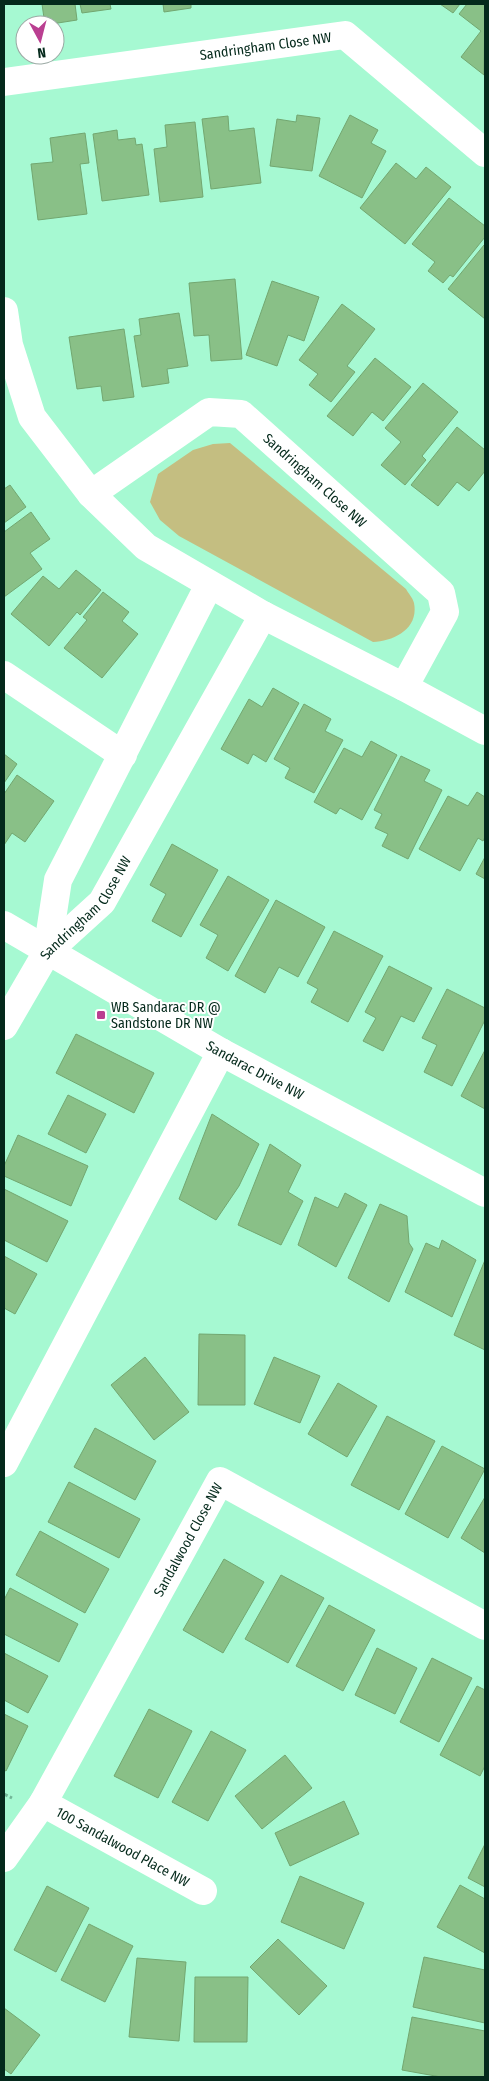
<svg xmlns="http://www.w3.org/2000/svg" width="489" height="2081" viewBox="0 0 489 2081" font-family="'Fira Sans Condensed',sans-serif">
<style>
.green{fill:#c4be81}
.building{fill:#89c087;stroke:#72a770}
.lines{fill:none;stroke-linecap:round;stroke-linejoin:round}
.path{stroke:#72b697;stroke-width:3;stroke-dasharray:4 2.5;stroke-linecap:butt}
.minor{stroke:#fff;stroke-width:28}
.poi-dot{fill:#ba3f91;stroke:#fff;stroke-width:2}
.labels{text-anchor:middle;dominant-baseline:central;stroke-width:4;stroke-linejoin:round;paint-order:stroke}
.street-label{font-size:14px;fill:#04291b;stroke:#fff}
.poi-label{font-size:14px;fill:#04291b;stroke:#fff;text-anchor:start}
</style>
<rect width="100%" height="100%" fill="#a6f9d2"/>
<path class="green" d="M230 443 406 589C408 593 413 598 414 603 419 629 394 641 373 642L179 536 160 520 150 502 158 474 193 450 213 444Z"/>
<g class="building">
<polygon points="42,4 75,4 77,20 45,25"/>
<polygon points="80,4 110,4 111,9 82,13"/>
<polygon points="163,4 191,4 191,8 164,12"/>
<polygon points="440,4 460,4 453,13"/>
<polygon points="467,4 485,4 484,75 461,57 481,31 459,14"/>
<polygon points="297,115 320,118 312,171 270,166 277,119 296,122"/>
<polygon points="350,115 378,130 371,143 386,151 362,198 319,176"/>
<polygon points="228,116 229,131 254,128 261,183 211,189 202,119"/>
<polygon points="195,122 203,197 160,202 154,149 167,147 165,125"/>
<polygon points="117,130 118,140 135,138 136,145 142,144 149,195 102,201 93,134"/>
<polygon points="85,133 89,163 80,164 87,214 38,220 31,164 53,162 50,138"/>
<polygon points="396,163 416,179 426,167 451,187 405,244 360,208"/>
<polygon points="449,198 485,226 485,237 453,277 450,275 443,283 428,271 435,262 412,244"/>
<polygon points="484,245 485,246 485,319 448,289"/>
<polygon points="235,279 242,359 211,361 209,335 194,336 189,283"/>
<polygon points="272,281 319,297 304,341 288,335 277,366 246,355"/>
<polygon points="342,304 375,329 347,366 355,372 331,402 309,385 318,374 299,360"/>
<polygon points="179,313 188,366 167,369 169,383 142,387 134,336 141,335 139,319"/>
<polygon points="124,329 134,397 103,401 101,386 77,389 69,337"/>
<polygon points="375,358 411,387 383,421 372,412 353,436 327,416"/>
<polygon points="423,383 458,412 422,456 426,460 405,485 381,465 401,442 385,428"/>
<polygon points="457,427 485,450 485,471 469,491 457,482 438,506 411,485"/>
<polygon points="10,485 26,507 4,523 4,489"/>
<polygon points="31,512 50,539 30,553 42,569 4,597 4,532"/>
<polygon points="76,570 101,590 80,615 77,612 49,646 11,614 43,576 59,589"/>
<polygon points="103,592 129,612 122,621 138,634 102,678 64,648 87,620 83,617"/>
<polygon points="273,688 299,703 266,762 253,754 248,764 221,749 249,699 262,707"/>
<polygon points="304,704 331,719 325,731 343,740 314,793 285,778 290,768 274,759"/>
<polygon points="371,741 397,755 362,820 340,808 336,814 314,802 344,748 362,757"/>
<polygon points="4,754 17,764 4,783"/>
<polygon points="401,756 430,770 424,781 442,790 408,859 382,846 388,834 375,828 382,814 374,810"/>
<polygon points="17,775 54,801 25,842 12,833 4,845 4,794"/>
<polygon points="477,792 485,797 485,837 483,841 478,838 460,871 419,849 448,796 468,806"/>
<polygon points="172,844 218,870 181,937 152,921 166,894 150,885"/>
<polygon points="485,857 485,879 476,874"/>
<polygon points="228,876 269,900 228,971 206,958 218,935 200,925"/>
<polygon points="276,900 325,927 298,977 279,967 265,993 235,976"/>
<polygon points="334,931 383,956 348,1022 311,1002 318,989 307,983"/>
<polygon points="389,966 432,988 414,1022 401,1016 383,1051 363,1041 376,1018 365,1012"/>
<polygon points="447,989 485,1008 485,1020 452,1086 424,1072 437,1045 422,1038"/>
<polygon points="76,1034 154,1073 134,1113 56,1073"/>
<polygon points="485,1050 485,1109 461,1096"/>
<polygon points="68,1095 106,1114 86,1153 48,1134"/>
<polygon points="212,1114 259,1144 239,1186 216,1220 179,1199"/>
<polygon points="18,1135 88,1166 71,1206 4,1176 4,1166"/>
<polygon points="270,1144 301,1165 288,1192 303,1201 281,1245 238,1225"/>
<polygon points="4,1189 68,1221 47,1262 4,1240"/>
<polygon points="345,1193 367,1205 336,1267 298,1245 315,1197 338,1208"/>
<polygon points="380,1204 407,1216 409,1243 413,1249 389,1302 348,1278"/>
<polygon points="442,1240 476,1260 452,1317 405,1292 426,1243 439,1249"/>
<polygon points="4,1256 37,1274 15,1314 4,1308"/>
<polygon points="485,1260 485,1350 454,1335"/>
<polygon points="199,1334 245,1335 245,1405 198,1405"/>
<polygon points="145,1357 189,1412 154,1440 111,1385"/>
<polygon points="274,1357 320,1376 300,1423 254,1404"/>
<polygon points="338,1383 377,1406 347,1457 308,1434"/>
<polygon points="387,1416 435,1441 399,1510 351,1485"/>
<polygon points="95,1428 156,1461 135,1500 74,1467"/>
<polygon points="442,1446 485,1469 448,1538 405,1514"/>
<polygon points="69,1482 140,1519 119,1558 48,1522"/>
<polygon points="485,1497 485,1553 461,1538"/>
<polygon points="40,1531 109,1569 85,1613 16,1575"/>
<polygon points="224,1559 264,1582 223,1653 183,1630"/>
<polygon points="281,1575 324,1598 288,1663 245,1639"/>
<polygon points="10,1588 78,1624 59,1662 4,1634 4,1600"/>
<polygon points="329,1605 375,1630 343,1691 296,1666"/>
<polygon points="377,1648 417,1668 395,1714 355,1695"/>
<polygon points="4,1653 48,1676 28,1713 4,1700"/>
<polygon points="432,1658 472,1678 439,1742 400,1722"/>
<polygon points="477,1686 485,1690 485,1766 480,1776 440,1755"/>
<polygon points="149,1709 192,1731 158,1798 114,1776"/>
<polygon points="4,1714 28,1726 6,1771 4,1770"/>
<polygon points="211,1731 246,1750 208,1821 172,1802"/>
<polygon points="285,1755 312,1788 262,1829 235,1796"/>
<polygon points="344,1801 359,1834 290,1866 275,1833"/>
<polygon points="485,1844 485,1887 468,1878"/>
<polygon points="300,1876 364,1903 344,1949 281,1922"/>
<polygon points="460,1885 485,1899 485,1953 437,1927"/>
<polygon points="47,1886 89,1908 56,1972 14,1950"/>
<polygon points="89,1924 133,1946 105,2002 61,1980"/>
<polygon points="278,1939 327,1986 299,2015 250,1967"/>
<polygon points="424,1957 485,1970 485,2023 413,2007"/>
<polygon points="137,1958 186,1962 179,2041 129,2037"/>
<polygon points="195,1977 248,1977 247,2042 194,2042"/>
<polygon points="4,2008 40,2035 11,2074 4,2069"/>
<polygon points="412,2017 485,2031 485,2077 441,2077 402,2070"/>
</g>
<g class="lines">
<polyline class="path" points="4,1794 12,1798"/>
<g class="minor">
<path id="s1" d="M4 82 345 35 485 153"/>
<polyline points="4,311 9,345 32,417 91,494 146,547 263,615 404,687 485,731"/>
<path id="s2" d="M91 494 209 412 241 414 441 593 445 612 404 687"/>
<polyline points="4,675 123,755"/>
<path id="s3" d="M4 925 221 1052 485 1193"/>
<polyline points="47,952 58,880 209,585"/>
<path id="s4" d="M4 1026 47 952 102 902 263 615"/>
<polyline points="4,1463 221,1052"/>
<path id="s5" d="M43 1803 203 1891"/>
<path id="s6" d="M4 1858 43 1803 220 1481 485 1626"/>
</g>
</g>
<rect class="poi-dot" x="96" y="1010" width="10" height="10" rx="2.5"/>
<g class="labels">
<g class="street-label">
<text stroke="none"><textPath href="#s1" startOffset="264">Sandringham Close NW</textPath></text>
<text stroke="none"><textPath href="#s2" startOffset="275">Sandringham Close NW</textPath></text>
<text stroke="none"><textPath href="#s4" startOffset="145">Sandringham Close NW</textPath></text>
<text stroke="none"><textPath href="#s3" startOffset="290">Sandarac Drive NW</textPath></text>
<text stroke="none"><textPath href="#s6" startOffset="368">Sandalwood Close NW</textPath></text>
<text stroke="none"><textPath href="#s5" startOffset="91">100 Sandalwood Place NW</textPath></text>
</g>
<g class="poi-label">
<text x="111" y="1007">WB Sandarac DR @<tspan x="111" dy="16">Sandstone DR NW</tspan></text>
</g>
</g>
<rect width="489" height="2081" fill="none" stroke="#04291b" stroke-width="10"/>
<g transform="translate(40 40) rotate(173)"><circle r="24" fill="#ffffff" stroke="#9ba9a4"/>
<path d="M0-4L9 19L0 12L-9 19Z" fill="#ba3f91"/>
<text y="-8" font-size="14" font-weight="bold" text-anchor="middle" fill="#04291b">N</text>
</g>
</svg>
